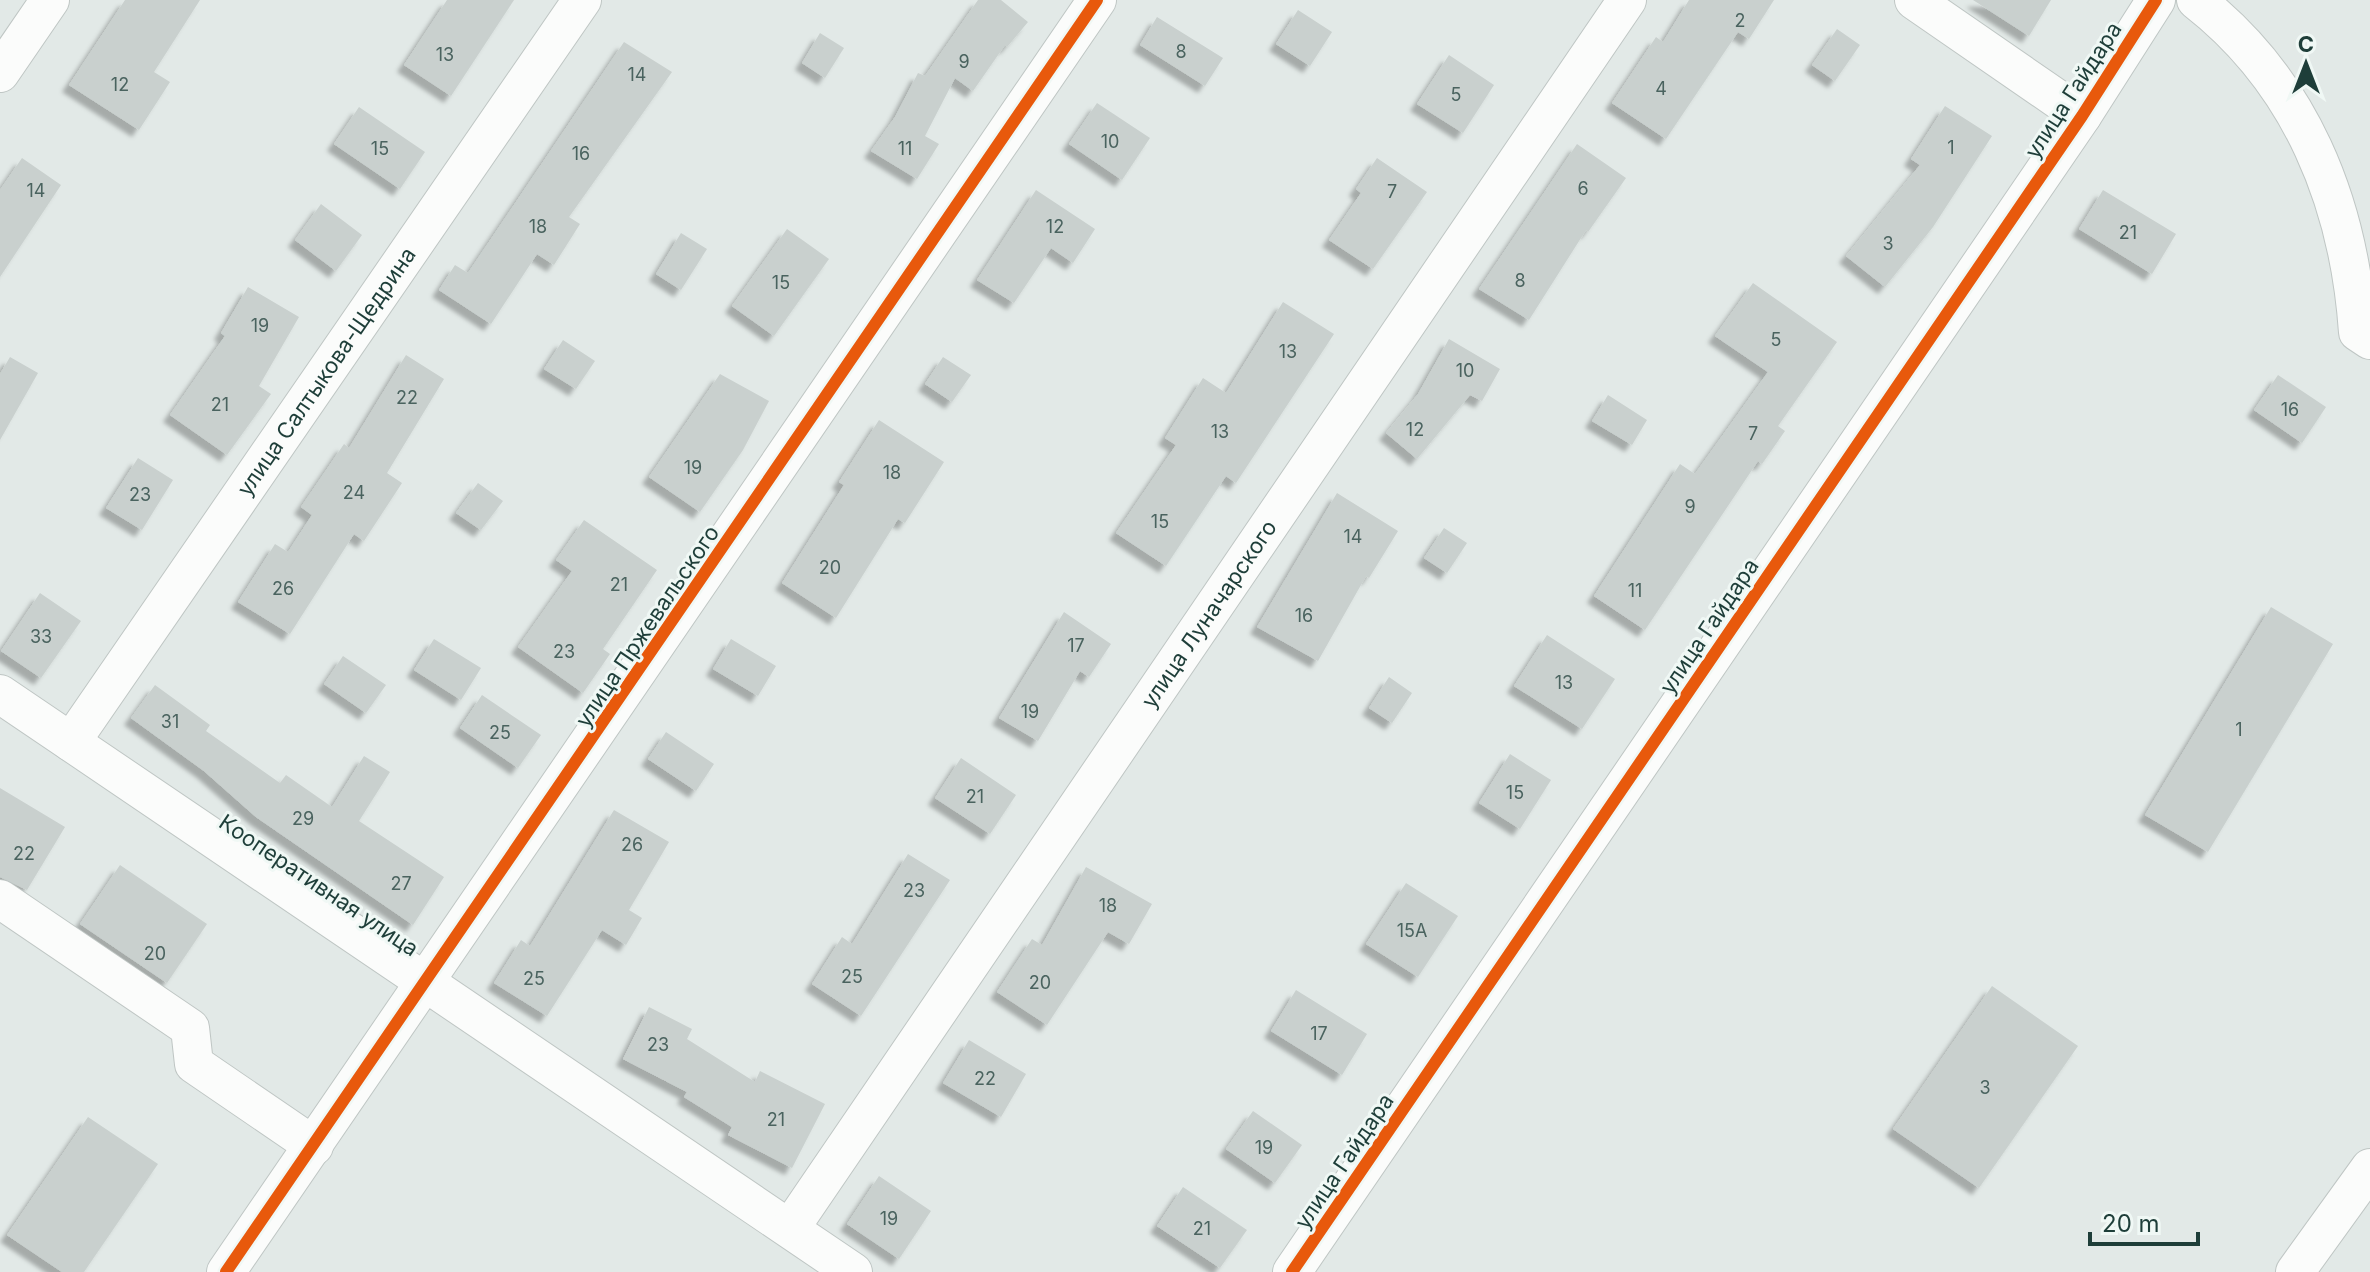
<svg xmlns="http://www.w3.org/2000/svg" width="2370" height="1272" viewBox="0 0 2370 1272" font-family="Inter,sans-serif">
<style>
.building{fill:#c9d0ce;filter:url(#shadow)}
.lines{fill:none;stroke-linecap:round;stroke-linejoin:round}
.minor-casing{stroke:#bfc6c4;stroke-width:40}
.minor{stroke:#fbfcfb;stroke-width:38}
.cycleway-casing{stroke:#f0f8f5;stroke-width:17}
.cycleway{stroke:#e8590c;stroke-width:12}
.labels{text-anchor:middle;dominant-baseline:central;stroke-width:6;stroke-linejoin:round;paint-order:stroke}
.number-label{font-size:18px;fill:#4a635f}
.street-label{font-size:22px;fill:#1e3e39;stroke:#f0f8f5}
</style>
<defs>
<filter id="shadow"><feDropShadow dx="-7" dy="7" stdDeviation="2" flood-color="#0004"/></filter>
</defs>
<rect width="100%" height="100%" fill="#e2e9e7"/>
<g class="building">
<polygon points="125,0 200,0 154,72 170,82 139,130 69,85"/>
<polygon points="447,0 514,0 451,96 404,65"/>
<polygon points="978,0 1001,0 1028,22 1007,47 1005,45 973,91 955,78 925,136 939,144 917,179 871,151 895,117 918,73 925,76"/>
<polygon points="1689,0 1774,0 1749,39 1738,32 1666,139 1612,103 1656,37 1663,42"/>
<polygon points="1973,0 2051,0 2029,36"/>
<polygon points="1298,10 1332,32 1310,66 1276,44"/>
<polygon points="1157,17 1223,58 1205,86 1140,45"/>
<polygon points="1837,29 1860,45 1835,81 1812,65"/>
<polygon points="820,33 844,48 825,78 802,63"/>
<polygon points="624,42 672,72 569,217 580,224 554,265 537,254 491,324 439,290 455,265 468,273"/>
<polygon points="1449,55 1494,85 1463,133 1417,104"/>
<polygon points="1097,103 1150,138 1122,180 1069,144"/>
<polygon points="1945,106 1992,136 1933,227 1885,287 1846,256 1920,165 1911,159"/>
<polygon points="359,107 425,152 400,189 334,144"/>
<polygon points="1577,144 1626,178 1588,232 1586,230 1529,320 1479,289"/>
<polygon points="22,158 61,185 0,277 0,190"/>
<polygon points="1377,158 1427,192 1373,269 1329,240 1361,193 1356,189"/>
<polygon points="1036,190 1095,229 1073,263 1051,248 1014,303 977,280"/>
<polygon points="2103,190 2176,234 2152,274 2079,229"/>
<polygon points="321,204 362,235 336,271 295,240"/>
<polygon points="787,229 829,259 774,336 732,306"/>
<polygon points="681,233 707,249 681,290 656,274"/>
<polygon points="1753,283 1837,342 1778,426 1785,431 1762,464 1758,461 1645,630 1594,596 1680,464 1695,474 1768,372 1715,336"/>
<polygon points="248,287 299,317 259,386 271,394 227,455 170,415 225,336 221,333"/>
<polygon points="1283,302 1334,334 1236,483 1226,476 1166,566 1116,533 1176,445 1165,438 1203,378 1226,393"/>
<polygon points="1449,339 1500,369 1482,401 1470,395 1417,459 1386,433 1418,394"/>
<polygon points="563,340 595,361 576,389 544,369"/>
<polygon points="406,355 444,379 387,473 402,483 364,541 354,534 290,634 238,602 275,544 288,552 312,515 301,507 344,444 349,448"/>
<polygon points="10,357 38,373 0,440 0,374"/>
<polygon points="943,357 971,375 952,402 925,384"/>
<polygon points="720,374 769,401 743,450 700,512 649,477"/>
<polygon points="2278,375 2326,407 2302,443 2254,410"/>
<polygon points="1608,395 1647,420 1632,445 1592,421"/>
<polygon points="879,420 944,462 905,523 898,519 836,618 782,583 844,485 839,482"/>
<polygon points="138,458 173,480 142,530 106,508"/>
<polygon points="478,483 503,501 481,530 456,513"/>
<polygon points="1337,493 1398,531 1369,578 1366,576 1318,661 1257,627"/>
<polygon points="584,520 657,570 603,649 610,654 583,693 518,647 572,571 556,560"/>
<polygon points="1444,528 1467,543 1447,573 1424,558"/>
<polygon points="40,593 81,621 41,678 1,651"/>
<polygon points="2271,607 2333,644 2208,852 2145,815"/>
<polygon points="1064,612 1111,644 1089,677 1080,671 1038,741 999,718"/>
<polygon points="1547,635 1615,679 1582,729 1514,686"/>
<polygon points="434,639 481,668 461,700 414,670"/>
<polygon points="731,639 776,666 758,696 713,669"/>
<polygon points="343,656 386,685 366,713 324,684"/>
<polygon points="1389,677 1412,693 1392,723 1369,708"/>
<polygon points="155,685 210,725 206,731 280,783 286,775 332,807 364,756 390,772 359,821 444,877 413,925 256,817 204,771 131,718"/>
<polygon points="482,695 541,735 518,768 460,728"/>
<polygon points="666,732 714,764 696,791 648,759"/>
<polygon points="1510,754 1551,780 1520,829 1479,803"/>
<polygon points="961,758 1016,795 990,834 935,798"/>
<polygon points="0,788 65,827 27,890 0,877"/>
<polygon points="614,810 669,842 629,910 642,918 626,945 602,930 547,1016 494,983 521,940 530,946"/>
<polygon points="908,854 950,880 861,1016 812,984 842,937 852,944"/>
<polygon points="120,865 207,924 167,983 80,924"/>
<polygon points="1086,867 1152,904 1129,944 1108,932 1047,1025 997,992 1032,939 1042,945"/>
<polygon points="1406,883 1458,916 1418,977 1366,944"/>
<polygon points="1992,986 2078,1046 1979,1188 1893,1129"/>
<polygon points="1296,990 1367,1034 1342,1075 1271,1031"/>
<polygon points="649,1007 692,1029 687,1039 755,1082 760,1071 825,1104 792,1168 728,1135 732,1127 684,1097 687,1092 623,1059"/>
<polygon points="969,1040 1026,1074 1001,1117 943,1083"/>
<polygon points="1253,1111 1302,1145 1275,1183 1226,1149"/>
<polygon points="88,1117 158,1164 84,1272 62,1272 7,1235"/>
<polygon points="879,1176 931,1211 899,1259 847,1224"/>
<polygon points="1183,1187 1247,1230 1220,1268 1157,1226"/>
</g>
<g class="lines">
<defs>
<g id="minor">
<polyline points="1914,0 2082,116"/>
<path d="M2196 0C2301 82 2349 202 2358 332L2370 340"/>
<polyline points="0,73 50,0"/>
<polyline points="0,694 853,1272"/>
<path id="s1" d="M71 742 582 0"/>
<polyline points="0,899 190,1028 194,1064 314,1146"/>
<path id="s2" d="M791 1227 1627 0"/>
<polyline points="226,1272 1097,0"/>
<polyline points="1292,1272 2082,116 2156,0"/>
<polyline points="2295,1272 2370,1168"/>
</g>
</defs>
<use href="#minor" class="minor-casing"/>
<use href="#minor" class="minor"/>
<defs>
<g id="cycleway">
<polyline points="226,1272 1097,0"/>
<polyline points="1292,1272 2082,116 2156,0"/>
</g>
</defs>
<use href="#cycleway" class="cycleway-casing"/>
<use href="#cycleway" class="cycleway"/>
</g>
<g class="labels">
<g class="number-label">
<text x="1740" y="20">2</text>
<text x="1181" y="51">8</text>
<text x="445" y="54">13</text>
<text x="964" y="61">9</text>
<text x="637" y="74">14</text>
<text x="120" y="84">12</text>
<text x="1661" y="88">4</text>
<text x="1456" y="94">5</text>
<text x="1110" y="141">10</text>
<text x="1951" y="147">1</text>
<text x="380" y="148">15</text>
<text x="905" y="148">11</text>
<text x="581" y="153">16</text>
<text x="1583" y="188">6</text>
<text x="36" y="190">14</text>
<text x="1392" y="191">7</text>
<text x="538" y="226">18</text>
<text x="1055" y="226">12</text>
<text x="2128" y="232">21</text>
<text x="1888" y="243">3</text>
<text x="1520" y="280">8</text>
<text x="781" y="282">15</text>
<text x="260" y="325">19</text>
<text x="1776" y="339">5</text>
<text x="1288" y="351">13</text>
<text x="1465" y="370">10</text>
<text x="407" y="397">22</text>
<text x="220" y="404">21</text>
<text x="2290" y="409">16</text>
<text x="1415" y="429">12</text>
<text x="1220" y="431">13</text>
<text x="1753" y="433">7</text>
<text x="693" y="467">19</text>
<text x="892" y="472">18</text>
<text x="354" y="492">24</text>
<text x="140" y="494">23</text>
<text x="1690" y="506">9</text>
<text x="1160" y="521">15</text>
<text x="1353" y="536">14</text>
<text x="830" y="567">20</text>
<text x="619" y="584">21</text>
<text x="283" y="588">26</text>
<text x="1635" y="590">11</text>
<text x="1304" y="615">16</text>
<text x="41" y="636">33</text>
<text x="1076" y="645">17</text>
<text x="564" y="651">23</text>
<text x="1564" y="682">13</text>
<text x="1030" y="711">19</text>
<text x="170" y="721">31</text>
<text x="2239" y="729">1</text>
<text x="500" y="732">25</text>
<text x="1515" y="792">15</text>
<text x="975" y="796">21</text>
<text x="303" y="818">29</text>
<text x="632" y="844">26</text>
<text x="24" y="853">22</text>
<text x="401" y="883">27</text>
<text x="914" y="890">23</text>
<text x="1108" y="905">18</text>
<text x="1412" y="930">15А</text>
<text x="155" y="953">20</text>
<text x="852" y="976">25</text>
<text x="534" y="978">25</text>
<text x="1040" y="982">20</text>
<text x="1319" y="1033">17</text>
<text x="658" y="1044">23</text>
<text x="985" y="1078">22</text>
<text x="1985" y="1087">3</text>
<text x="776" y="1119">21</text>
<text x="1264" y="1147">19</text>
<text x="889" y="1218">19</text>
<text x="1202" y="1228">21</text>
</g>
<g class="street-label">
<text transform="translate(2073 90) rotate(-57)">улица Гайдара</text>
<text stroke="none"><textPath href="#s1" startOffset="450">улица Салтыкова-Щедрина</textPath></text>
<text stroke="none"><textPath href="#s2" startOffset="742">улица Луначарского</textPath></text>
<text transform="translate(647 626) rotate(-56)">улица Пржевальского</text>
<text transform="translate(1709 626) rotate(-56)">улица Гайдара</text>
<text transform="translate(319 885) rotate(34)">Кооперативная улица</text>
<text transform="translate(1344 1161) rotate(-56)">улица Гайдара</text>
</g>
</g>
<g transform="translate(2306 64)" stroke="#f0f8f5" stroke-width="6" paint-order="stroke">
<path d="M0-6L14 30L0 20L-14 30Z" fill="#1e3e39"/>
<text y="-12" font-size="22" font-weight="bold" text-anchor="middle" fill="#1e3e39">С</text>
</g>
<path d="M2090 1232v12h108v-12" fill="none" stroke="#1e3e39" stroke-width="4"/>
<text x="2102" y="1232" font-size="24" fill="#1e3e39" stroke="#f0f8f5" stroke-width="6" paint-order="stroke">20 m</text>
</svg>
